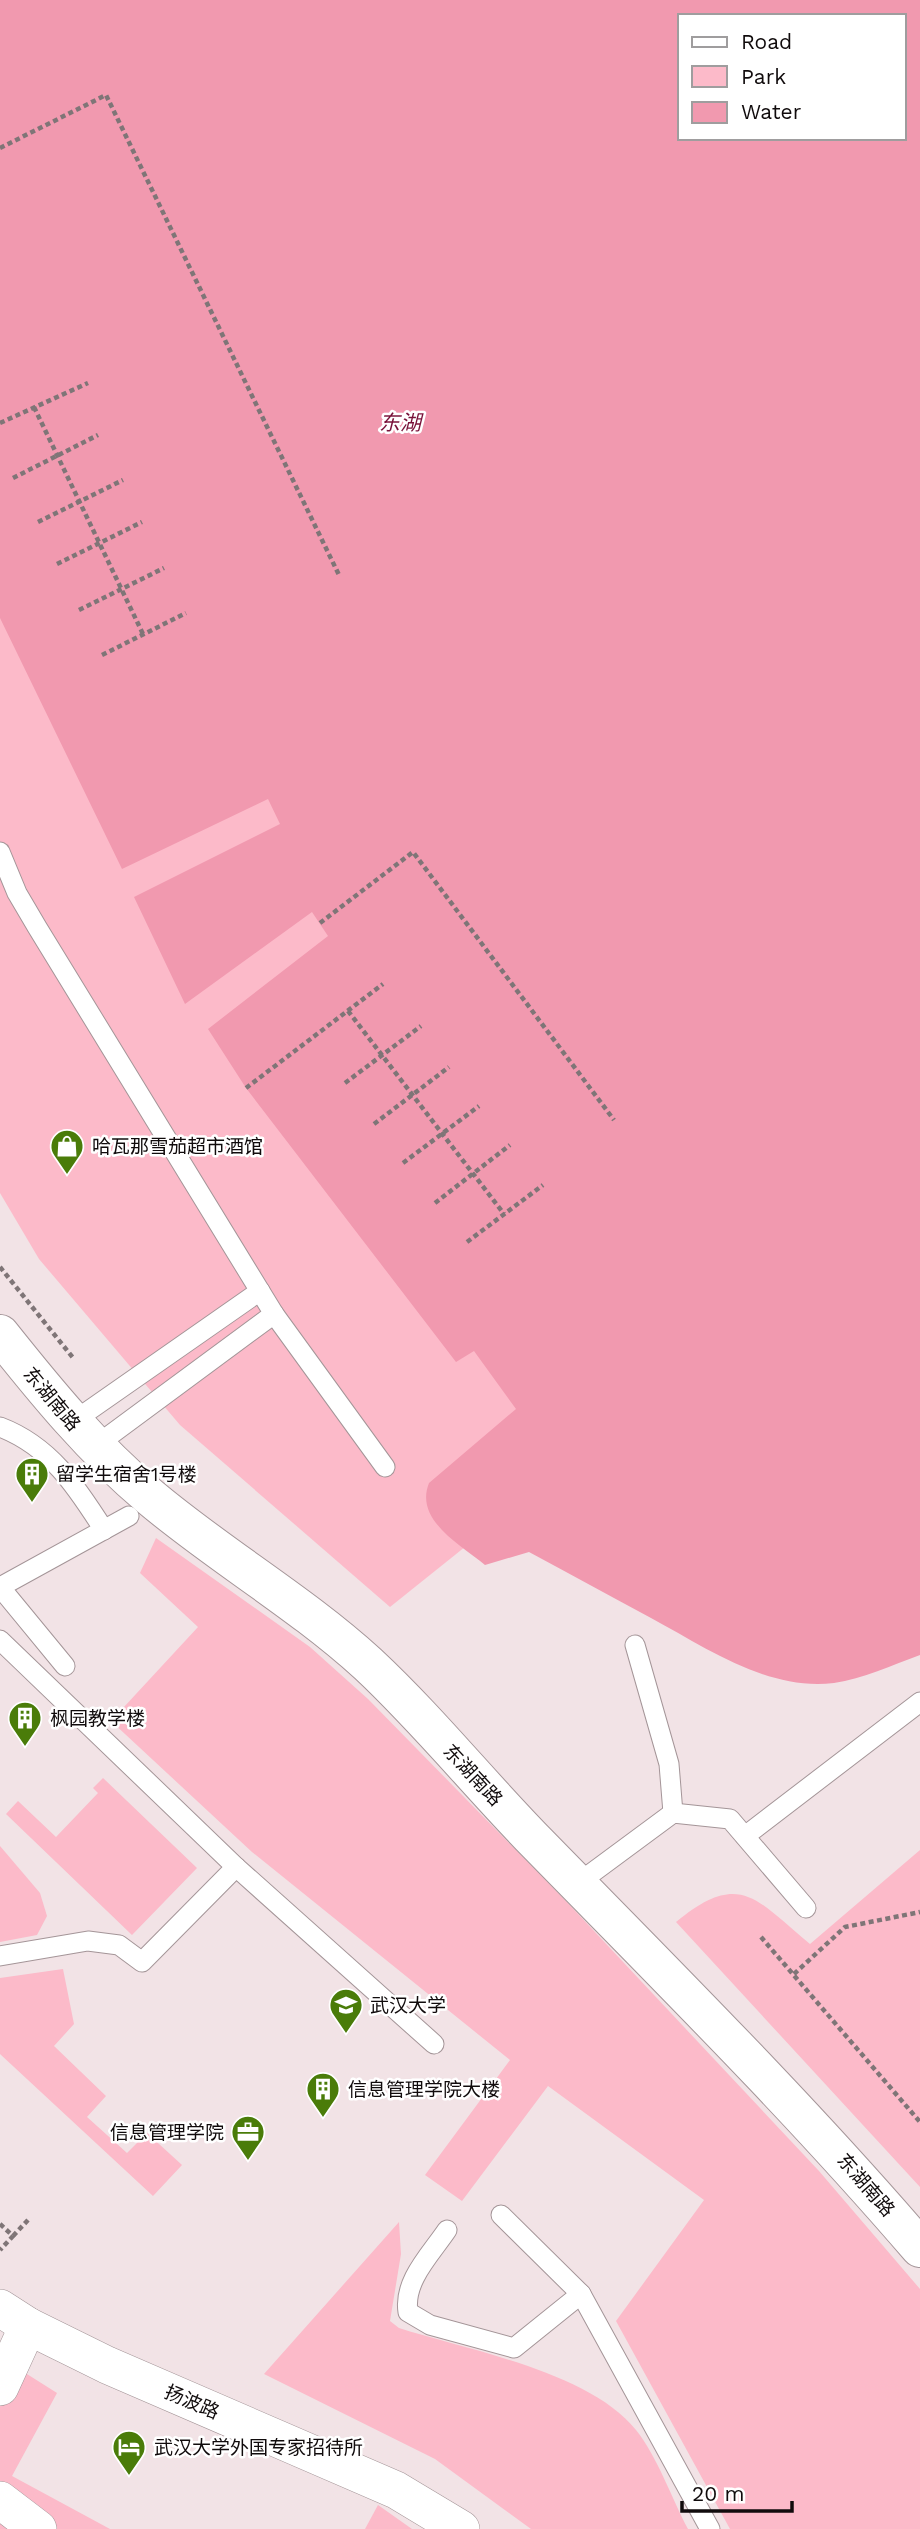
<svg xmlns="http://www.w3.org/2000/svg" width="920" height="2529" viewBox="0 0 920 2529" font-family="'Work Sans','Noto Sans SC',sans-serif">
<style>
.green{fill:#fcbac9}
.water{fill:#f199af;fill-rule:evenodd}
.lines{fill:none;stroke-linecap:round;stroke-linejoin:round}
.service-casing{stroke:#a49598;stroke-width:21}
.minor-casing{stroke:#a49598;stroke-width:38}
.tertiary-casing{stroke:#a49598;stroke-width:40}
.path{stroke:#7f7577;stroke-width:4.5;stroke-dasharray:5 3.5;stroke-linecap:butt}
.service{stroke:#fff;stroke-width:19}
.minor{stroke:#fff;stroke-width:37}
.tertiary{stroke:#fff;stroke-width:38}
.labels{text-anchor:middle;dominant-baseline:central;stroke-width:5;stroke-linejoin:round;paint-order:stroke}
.poi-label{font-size:19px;fill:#100b0c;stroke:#fff;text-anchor:start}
.street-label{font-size:19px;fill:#100b0c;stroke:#fff}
.water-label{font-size:21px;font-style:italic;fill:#781139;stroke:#fff}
</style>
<rect width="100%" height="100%" fill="#f2e3e6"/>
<g class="green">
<polygon points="4,0 777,1297 390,1607 180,1425 39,1259 0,1193 0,2"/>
<polygon points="156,1538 310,1647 368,1699 565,1900 819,2171 920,2289 920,2529 730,2529 616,2321 704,2200 548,2086 462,2201 425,2175 510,2060 252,1852 111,1721 198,1627 140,1573"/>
<polygon points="103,1778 197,1868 132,1935 6,1814 18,1801 56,1837 98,1793 93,1788"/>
<polygon points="0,1846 40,1893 47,1916 37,1935 0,1942"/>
<path d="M920 1850V2187L676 1922C741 1868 757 1901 810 1944Z"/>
<polygon points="63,1969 74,2024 54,2046 106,2096 87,2117 127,2153 147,2133 182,2165 153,2196 0,2054 0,1978"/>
<path d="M399 2222 401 2254 390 2321 399 2328C468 2350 590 2372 636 2430 657 2456 672 2499 688 2529H531L435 2459 264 2374Z"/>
<polygon points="0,2357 57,2393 12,2476 110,2529 0,2529"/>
<polygon points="378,2505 412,2529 365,2529"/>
</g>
<path class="water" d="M0 0H920V1655C892 1665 863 1679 834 1683 767 1691 707 1648 651 1618 610 1596 570 1574 529 1552L485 1565C461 1545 414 1520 429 1483L516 1409 474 1351 456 1362 246 1088 208 1029 328 936 312 912 185 1004 134 897 280 824 268 799 122 869 0 618ZM680 16H904V138H680Z"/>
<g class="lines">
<defs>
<g id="service">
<polyline points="0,852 17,893 37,927 274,1314 385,1467"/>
<polyline points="71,1423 260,1291"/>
<path d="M0 1427C50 1446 76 1486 104 1530"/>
<polyline points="94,1447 274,1314"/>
<polyline points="0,1587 129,1516"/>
<polyline points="0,1587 65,1666"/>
<polyline points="0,1640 236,1867 434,2044"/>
<polyline points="635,1645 669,1764 673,1813"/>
<polyline points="745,1836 920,1702"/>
<polyline points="577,1884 673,1813 730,1819 806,1908"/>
<polyline points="0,1956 88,1941 119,1945 142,1962 236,1867"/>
<polyline points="501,2215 581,2294 710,2529"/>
<path d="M447 2230C431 2254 403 2281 408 2312L430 2325 514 2348 581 2294"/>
</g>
<g id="minor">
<polyline points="0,2308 28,2326 107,2365 396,2490 461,2529"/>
<polyline points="0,2387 28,2326"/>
<polyline points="0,2500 38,2529"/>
</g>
<path id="tertiary" d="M0 1334C47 1393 92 1448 150 1497 220 1556 300 1602 368 1664 428 1720 480 1785 538 1844 668 1977 799 2107 920 2248"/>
</defs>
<use href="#service" class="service-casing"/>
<use href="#minor" class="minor-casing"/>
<use href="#tertiary" class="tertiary-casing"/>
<g class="path">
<polyline points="0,148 106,95 339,575"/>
<polyline points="34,407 143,634"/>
<polyline points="0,423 88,383"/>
<polyline points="13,478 98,435"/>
<polyline points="38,522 123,480"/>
<polyline points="57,564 142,522"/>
<polyline points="79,610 164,568"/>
<polyline points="102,655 186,613"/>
<polyline points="320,923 413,852 614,1120"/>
<polyline points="348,1011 504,1214"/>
<polyline points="345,1083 421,1026"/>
<polyline points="246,1088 383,984"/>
<polyline points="374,1124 449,1067"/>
<polyline points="403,1163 479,1106"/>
<polyline points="435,1203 510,1145"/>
<polyline points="467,1242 543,1185"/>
<polyline points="0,1267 74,1359"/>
<polyline points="761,1937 920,2122"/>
<polyline points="794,1974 845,1927 920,1912"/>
<polyline points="0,2224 13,2236 0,2250"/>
<polyline points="13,2236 28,2220"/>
</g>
<use href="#service" class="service"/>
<use href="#minor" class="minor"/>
<use href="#tertiary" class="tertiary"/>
</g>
<defs>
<symbol id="shop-pin" viewBox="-11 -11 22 30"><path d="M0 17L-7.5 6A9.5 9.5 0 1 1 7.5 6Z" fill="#4a7c09" stroke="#fff"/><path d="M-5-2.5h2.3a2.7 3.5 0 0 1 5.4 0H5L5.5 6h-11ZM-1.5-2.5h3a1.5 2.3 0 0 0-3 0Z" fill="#fff"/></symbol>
<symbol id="building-pin" viewBox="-11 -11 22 30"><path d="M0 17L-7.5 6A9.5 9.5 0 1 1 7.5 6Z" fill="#4a7c09" stroke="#fff"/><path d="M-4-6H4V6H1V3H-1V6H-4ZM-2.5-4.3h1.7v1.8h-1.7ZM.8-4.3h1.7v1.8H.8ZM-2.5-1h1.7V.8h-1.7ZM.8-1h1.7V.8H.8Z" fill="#fff"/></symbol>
<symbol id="university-pin" viewBox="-11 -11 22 30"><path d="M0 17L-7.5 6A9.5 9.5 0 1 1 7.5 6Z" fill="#4a7c09" stroke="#fff"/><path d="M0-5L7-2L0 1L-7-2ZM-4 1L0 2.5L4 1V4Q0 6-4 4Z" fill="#fff"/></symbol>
<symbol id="office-pin" viewBox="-11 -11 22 30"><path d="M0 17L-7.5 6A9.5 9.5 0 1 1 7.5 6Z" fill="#4a7c09" stroke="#fff"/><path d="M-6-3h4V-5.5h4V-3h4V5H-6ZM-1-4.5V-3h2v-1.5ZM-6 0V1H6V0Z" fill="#fff"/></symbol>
<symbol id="hotel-pin" viewBox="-11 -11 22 30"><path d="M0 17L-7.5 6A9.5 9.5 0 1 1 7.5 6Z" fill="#4a7c09" stroke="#fff"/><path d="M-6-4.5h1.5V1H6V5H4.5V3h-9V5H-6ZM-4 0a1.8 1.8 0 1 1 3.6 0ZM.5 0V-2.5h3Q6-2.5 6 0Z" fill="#fff"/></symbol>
</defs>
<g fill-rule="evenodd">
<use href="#shop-pin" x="48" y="1127" width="38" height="52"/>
<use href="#building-pin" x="13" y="1455" width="38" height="52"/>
<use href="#building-pin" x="6" y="1699" width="38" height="52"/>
<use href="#university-pin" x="327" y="1986" width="38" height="52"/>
<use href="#building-pin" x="304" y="2070" width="38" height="52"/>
<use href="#office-pin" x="229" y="2113" width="38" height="52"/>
<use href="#hotel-pin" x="110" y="2428" width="38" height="52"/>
</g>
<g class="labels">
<g class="poi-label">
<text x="92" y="1146">哈瓦那雪茄超市酒馆</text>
<text x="56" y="1474">留学生宿舍1号楼</text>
<text x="50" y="1718">枫园教学楼</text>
<text x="370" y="2005">武汉大学</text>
<text x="348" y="2089">信息管理学院大楼</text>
<text x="224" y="2132" text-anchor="end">信息管理学院</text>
<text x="154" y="2447">武汉大学外国专家招待所</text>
</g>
<g class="street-label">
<text transform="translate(52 1399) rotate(50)">东湖南路</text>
<text transform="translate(473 1775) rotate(47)">东湖南路</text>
<text transform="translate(866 2185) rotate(49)">东湖南路</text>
<text transform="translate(192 2402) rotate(23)">扬波路</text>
</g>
<g class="water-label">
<text x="400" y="422">东湖</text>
</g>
</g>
<rect x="678" y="14" width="228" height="126" fill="#ffffff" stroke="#9f9d9e" stroke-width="2"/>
<rect x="692" y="37" width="35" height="10" fill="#ffffff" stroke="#9f9d9e" stroke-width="2"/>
<text x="741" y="49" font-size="21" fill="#100b0c">Road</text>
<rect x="692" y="66" width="35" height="21" fill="#fcbac9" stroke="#9f9d9e" stroke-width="2"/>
<text x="741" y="84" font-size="21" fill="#100b0c">Park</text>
<rect x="692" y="102" width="35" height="21" fill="#f199af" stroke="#9f9d9e" stroke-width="2"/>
<text x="741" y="119" font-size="21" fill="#100b0c">Water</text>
<path d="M682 2501v10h110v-10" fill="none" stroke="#100b0c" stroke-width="3.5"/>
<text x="692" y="2501" font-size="21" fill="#100b0c" stroke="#ffffff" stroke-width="5" paint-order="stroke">20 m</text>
</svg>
